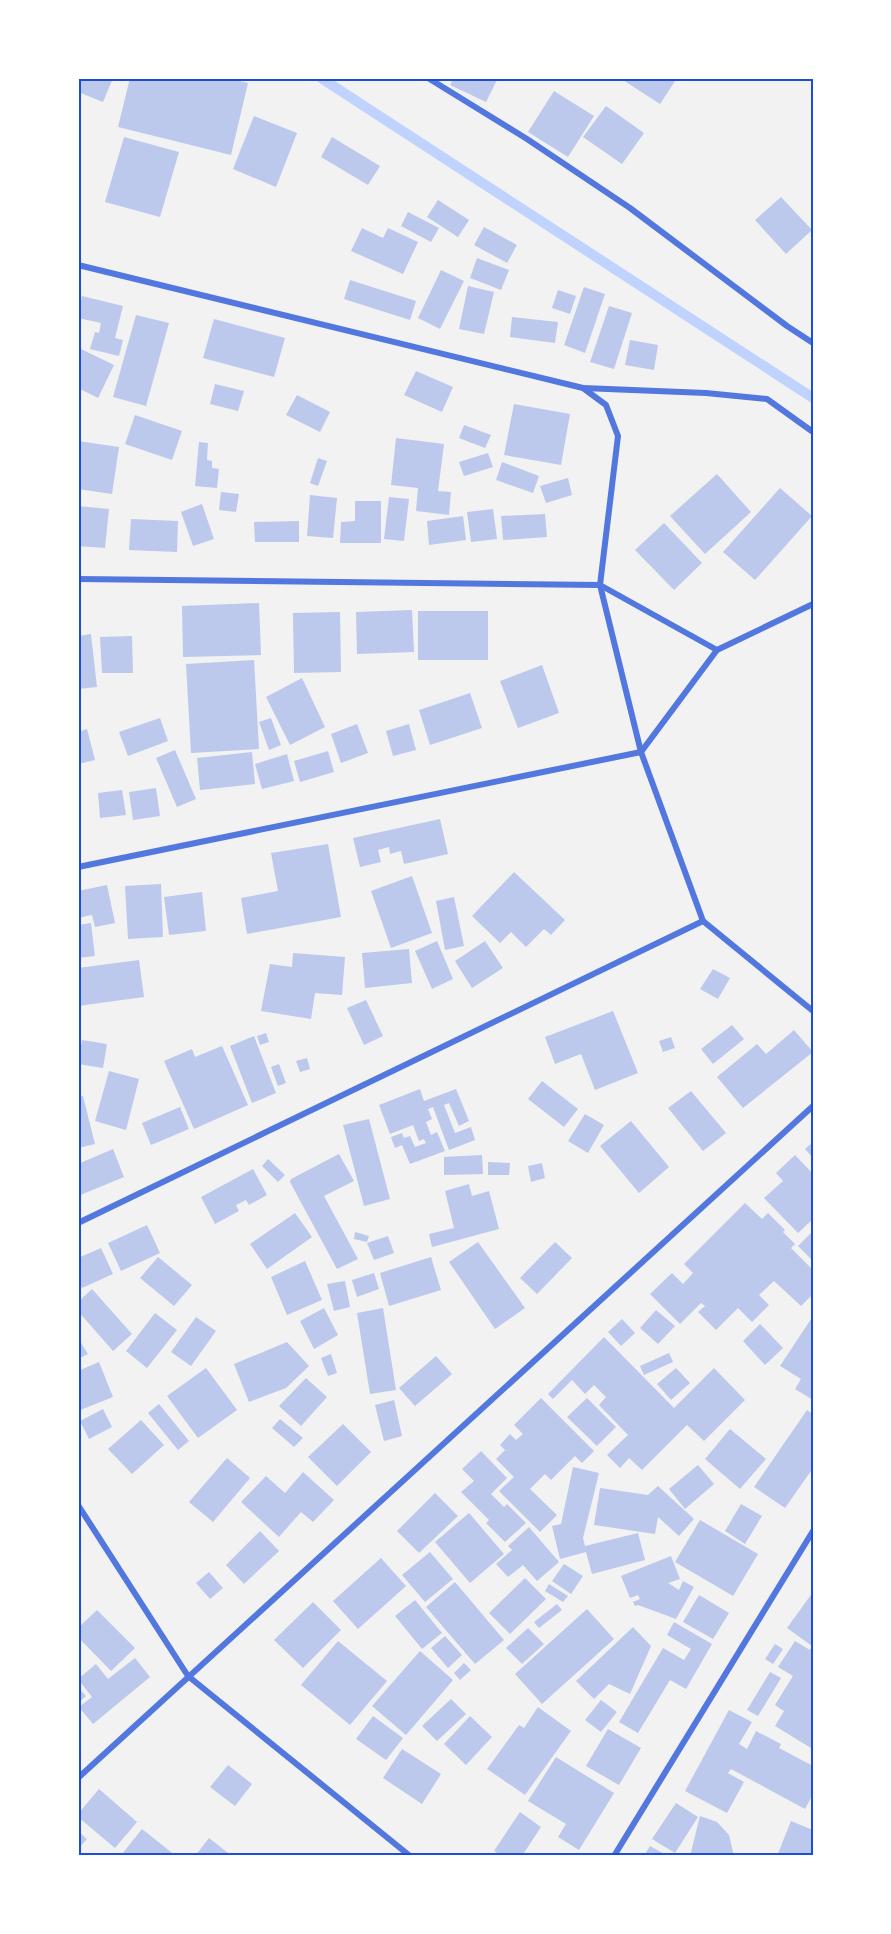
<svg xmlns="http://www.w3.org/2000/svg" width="891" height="1934" viewBox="0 0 891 1934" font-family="Arial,sans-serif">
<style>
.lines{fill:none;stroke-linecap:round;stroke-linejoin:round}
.stream{stroke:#bfd3fe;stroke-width:10}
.building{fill:#bdc9ec}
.minor{stroke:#5277de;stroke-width:6}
.neatline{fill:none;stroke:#1d4ed8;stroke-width:2}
</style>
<rect width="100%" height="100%" fill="#f2f2f2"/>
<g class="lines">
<polyline class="stream" points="321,78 813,398"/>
</g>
<g class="building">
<polygon points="78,78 113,78 103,102 78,92"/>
<polygon points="130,78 228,78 248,83 231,155 118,127"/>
<polygon points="454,78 498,78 486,102 450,85"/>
<polygon points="624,78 677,78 660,104 623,80"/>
<polygon points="554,91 594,116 568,157 528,132"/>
<polygon points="606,106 644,133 622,164 583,137"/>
<polygon points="254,116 297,133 276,187 233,169"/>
<polygon points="124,137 179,152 160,217 105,202"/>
<polygon points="332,137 380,166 368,185 321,157"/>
<polygon points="781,197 812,230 786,254 755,220"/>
<polygon points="438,200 469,220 458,237 427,217"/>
<polygon points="408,212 439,228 431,242 401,226"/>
<polygon points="484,227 517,245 507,263 474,245"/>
<polygon points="362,228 383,238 388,228 418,242 403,274 351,251"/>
<polygon points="477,258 509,270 501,290 470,278"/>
<polygon points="441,270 464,281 440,329 418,318"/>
<polygon points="350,280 416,301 410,320 344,299"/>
<polygon points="468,286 494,292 484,334 459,329"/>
<polygon points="584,287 605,294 585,353 564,345"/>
<polygon points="558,290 576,296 570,314 552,308"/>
<polygon points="82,296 123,306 115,338 123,340 119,356 90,349 95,332 99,333 101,323 78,318"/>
<polygon points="609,306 632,313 614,369 590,362"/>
<polygon points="136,315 169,323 146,406 113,397"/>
<polygon points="512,317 558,322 555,343 510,337"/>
<polygon points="214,319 285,338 274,377 203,358"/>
<polygon points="630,340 658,345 654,370 625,365"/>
<polygon points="81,349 114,365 98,398 78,388 78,355"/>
<polygon points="416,371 453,387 442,412 404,395"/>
<polygon points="215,384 244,391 238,411 210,404"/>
<polygon points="297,395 330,412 320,432 286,415"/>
<polygon points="514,404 570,414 561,465 504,455"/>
<polygon points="135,415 182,431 172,460 125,444"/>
<polygon points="464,425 491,435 485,448 459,438"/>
<polygon points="396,438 444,444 438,491 451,492 449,515 416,511 418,488 391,485"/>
<polygon points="78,441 119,447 112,494 78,489"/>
<polygon points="199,442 208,443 207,460 212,461 212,468 219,469 217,488 195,486"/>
<polygon points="488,453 493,467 464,476 459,462"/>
<polygon points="318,458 327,461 318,486 310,483"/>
<polygon points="502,462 539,476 533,493 496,480"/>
<polygon points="717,474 751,512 705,554 670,516"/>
<polygon points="568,478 572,495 546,503 540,486"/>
<polygon points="780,488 812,516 755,580 723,552"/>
<polygon points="221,492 239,494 236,512 219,510"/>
<polygon points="310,495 337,498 333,538 307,536"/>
<polygon points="389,497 409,499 404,541 384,539"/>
<polygon points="355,501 381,501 381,543 340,543 341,522 355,521"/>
<polygon points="202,504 214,539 193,546 181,512"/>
<polygon points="78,506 109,509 105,548 78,546"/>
<polygon points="493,509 497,539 471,542 467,512"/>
<polygon points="545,514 547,537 503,540 501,516"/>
<polygon points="463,516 466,540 429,545 427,521"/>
<polygon points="131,519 178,521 177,552 129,550"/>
<polygon points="299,521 299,542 255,542 254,522"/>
<polygon points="664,523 702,563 674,590 635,550"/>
<polygon points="259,603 261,655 183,657 182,606"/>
<polygon points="412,610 414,652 357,654 356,612"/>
<rect x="418" y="611" width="70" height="49"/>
<polygon points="340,612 341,672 294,673 293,613"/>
<polygon points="91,634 97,687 78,689 78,636"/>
<polygon points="132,636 133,673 102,673 100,637"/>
<polygon points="254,660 259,749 191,753 186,664"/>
<polygon points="542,665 559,713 518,728 500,681"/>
<polygon points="302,678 325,727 290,745 266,697"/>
<polygon points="470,693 482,728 430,745 419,710"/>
<polygon points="160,718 168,741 128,756 119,732"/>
<polygon points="271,718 281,745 269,750 259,722"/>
<polygon points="357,724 368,753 341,763 331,734"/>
<polygon points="409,724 416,750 393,756 386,731"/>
<polygon points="87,729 95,760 78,764 78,732"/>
<polygon points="175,750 196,799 177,807 156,758"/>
<polygon points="328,751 334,772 300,782 294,761"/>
<polygon points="252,752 255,784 200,790 197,758"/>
<polygon points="287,754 294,781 262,789 255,764"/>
<polygon points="156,788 160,816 133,820 129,792"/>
<polygon points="122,790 126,815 100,818 98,793"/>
<polygon points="440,819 448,854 404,864 401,851 390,854 389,847 378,850 381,862 360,867 353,838"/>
<polygon points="328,844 341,917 247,934 241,898 278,891 271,853"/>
<polygon points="514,872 565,920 551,935 544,929 526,947 511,932 500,943 472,916"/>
<polygon points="412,876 432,933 391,948 371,891"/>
<polygon points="161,884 163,937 128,939 125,886"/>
<polygon points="107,885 115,923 95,927 92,915 78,918 78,891"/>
<polygon points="202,892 206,931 169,935 164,897"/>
<polygon points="454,897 464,946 445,950 436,901"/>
<polygon points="91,923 95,956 78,958 78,925"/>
<polygon points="437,941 453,979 432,989 415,951"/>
<polygon points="485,941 503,968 472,988 455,961"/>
<polygon points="409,949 412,983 365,988 362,953"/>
<polygon points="293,953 345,957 342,995 315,993 311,1019 261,1011 270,964 292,967"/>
<polygon points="139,960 144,997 78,1006 78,968"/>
<polygon points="713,969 730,978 718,999 700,989"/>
<polygon points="366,1000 383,1036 364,1045 347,1008"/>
<polygon points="613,1011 638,1073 595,1090 581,1054 555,1064 545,1037"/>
<polygon points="732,1025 744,1039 713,1064 701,1049"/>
<polygon points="794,1030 813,1052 743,1108 717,1077 757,1044 766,1054"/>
<polygon points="266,1033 269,1042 260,1045 257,1036"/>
<polygon points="254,1036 276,1093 252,1103 230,1046"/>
<polygon points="671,1037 675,1048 663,1052 659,1041"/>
<polygon points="82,1040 107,1044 103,1068 78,1064"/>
<polygon points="222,1046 248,1105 194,1129 164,1061 192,1049 195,1057"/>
<polygon points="307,1058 310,1069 300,1072 296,1061"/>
<polygon points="279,1064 286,1083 278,1086 271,1067"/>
<polygon points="109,1071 139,1079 126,1130 95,1121"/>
<polygon points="542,1081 578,1109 564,1127 528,1099"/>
<polygon points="420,1089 424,1101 456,1089 469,1121 459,1126 449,1103 444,1105 455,1133 471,1127 475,1140 449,1150 433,1107 428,1109 432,1119 426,1122 431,1135 437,1132 445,1151 410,1164 402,1145 395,1148 391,1137 402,1133 404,1138 410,1136 415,1147 426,1143 424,1139 419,1141 413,1125 390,1134 379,1105"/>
<polygon points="691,1091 726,1133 703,1151 668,1108"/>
<polygon points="83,1096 95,1144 78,1148 78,1097"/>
<polygon points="180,1107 189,1129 151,1145 142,1123"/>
<polygon points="585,1114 604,1125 588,1153 568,1141"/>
<polygon points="369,1119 390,1199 364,1206 343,1125"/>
<polygon points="631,1121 669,1167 639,1193 600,1146"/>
<polygon points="813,1142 813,1158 805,1149"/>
<polygon points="113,1149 124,1177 78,1196 78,1164"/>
<polygon points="339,1154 354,1181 324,1196 358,1259 337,1269 290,1182 291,1179"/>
<polygon points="482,1155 483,1174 444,1175 444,1157"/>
<polygon points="795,1155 813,1174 813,1219 798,1233 764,1198 783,1181 776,1173"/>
<polygon points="268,1159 285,1175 278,1182 262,1166"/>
<polygon points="488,1162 510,1163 509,1175 488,1175"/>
<polygon points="542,1163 545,1178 531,1182 528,1166"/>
<polygon points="253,1169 267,1195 249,1205 246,1200 236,1205 239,1211 215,1224 201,1197"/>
<polygon points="469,1184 472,1196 489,1191 499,1229 432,1247 429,1234 454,1228 445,1191"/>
<polygon points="745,1203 762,1219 768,1213 785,1230 783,1232 795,1244 791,1248 813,1270 813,1294 801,1306 774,1281 759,1295 769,1305 752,1322 738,1308 716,1330 698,1312 705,1306 701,1303 680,1324 650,1294 672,1273 683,1284 693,1273 684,1264"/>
<polygon points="295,1213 312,1237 267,1269 250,1244"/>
<polygon points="147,1225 160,1253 121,1271 108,1243"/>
<polygon points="813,1231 813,1261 798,1246"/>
<polygon points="355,1232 369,1236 367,1242 354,1239"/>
<polygon points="388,1236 394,1253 374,1260 367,1243"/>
<polygon points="478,1242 525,1308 495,1329 449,1262"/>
<polygon points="555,1242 572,1258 537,1294 520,1278"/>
<polygon points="101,1248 113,1274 82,1288 78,1279 78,1258"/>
<polygon points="158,1257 192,1285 174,1306 140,1278"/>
<polygon points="431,1257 441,1290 389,1306 380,1273"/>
<polygon points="305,1261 322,1300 287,1315 271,1277"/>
<polygon points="374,1273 379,1289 357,1297 352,1280"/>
<polygon points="345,1281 350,1307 334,1311 327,1284"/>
<polygon points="92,1289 132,1334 113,1351 78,1311 78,1302"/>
<polygon points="324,1308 338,1335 314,1349 300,1321"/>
<polygon points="383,1308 396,1390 370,1394 357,1313"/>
<polygon points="656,1310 675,1326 658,1344 640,1328"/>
<polygon points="155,1313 177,1330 147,1368 126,1351"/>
<polygon points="813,1316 813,1400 795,1389 801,1379 780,1366"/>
<polygon points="196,1317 216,1331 191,1366 171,1352"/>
<polygon points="622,1319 635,1333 621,1346 608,1332"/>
<polygon points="760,1324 783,1348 765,1365 743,1341"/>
<polygon points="604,1337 674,1408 714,1368 745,1400 704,1441 687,1425 642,1470 629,1458 620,1468 607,1455 628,1435 599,1405 606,1397 594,1385 585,1394 572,1380 553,1399 548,1394"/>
<polygon points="78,1338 88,1354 78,1359"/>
<polygon points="287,1342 309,1366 286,1388 249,1402 234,1364"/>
<polygon points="669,1353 673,1362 644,1375 640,1366"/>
<polygon points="331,1354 337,1373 328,1376 321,1358"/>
<polygon points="436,1356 452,1374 415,1406 399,1388"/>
<polygon points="99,1362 113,1397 78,1411 78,1371"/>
<polygon points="206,1368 237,1410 198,1438 167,1396"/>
<polygon points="676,1368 690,1383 671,1400 657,1384"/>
<polygon points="306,1378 327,1397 301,1426 279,1406"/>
<polygon points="541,1398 594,1451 582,1463 575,1456 551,1480 545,1474 530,1489 557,1515 540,1532 499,1491 514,1477 496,1459 505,1450 500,1445 510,1434 516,1440 523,1434 514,1425"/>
<polygon points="587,1398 616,1427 597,1446 567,1417"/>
<polygon points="394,1400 402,1436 384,1441 375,1405"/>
<polygon points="159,1404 189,1441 178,1450 148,1413"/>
<polygon points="103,1409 112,1427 89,1439 80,1421"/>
<polygon points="807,1410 813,1414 813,1468 785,1508 754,1487"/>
<polygon points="280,1419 303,1438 294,1447 272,1428"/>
<polygon points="141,1420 164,1445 132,1474 108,1449"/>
<polygon points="343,1424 371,1452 337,1486 308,1457"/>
<polygon points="730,1429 766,1459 740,1489 705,1459"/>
<polygon points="481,1451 507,1478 491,1494 504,1507 507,1504 526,1523 505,1542 486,1523 489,1520 461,1492 474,1481 462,1469"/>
<polygon points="227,1458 250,1478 213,1522 189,1502"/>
<polygon points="698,1465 714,1484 685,1509 669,1489"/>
<polygon points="573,1467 599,1473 583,1538 585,1546 638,1533 645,1560 592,1574 586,1552 560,1559 552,1526 561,1524"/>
<polygon points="303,1472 334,1500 313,1522 301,1512 279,1537 241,1502 266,1476 285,1493"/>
<polygon points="658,1486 694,1519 679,1536 658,1517 655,1534 594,1525 600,1488 648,1495"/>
<polygon points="435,1493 458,1516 419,1553 397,1531"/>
<polygon points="741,1504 762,1516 745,1544 725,1531"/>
<polygon points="469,1513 504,1554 470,1583 435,1542"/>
<polygon points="700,1520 758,1554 733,1596 675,1562"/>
<polygon points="529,1527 559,1562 537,1581 523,1565 508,1577 496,1564 512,1550 508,1546"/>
<polygon points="260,1531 279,1551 244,1584 226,1565"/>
<polygon points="430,1552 453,1579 425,1602 402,1575"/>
<polygon points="671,1556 680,1579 668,1583 679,1590 683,1581 694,1587 676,1619 638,1605 635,1606 633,1602 640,1599 638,1595 630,1598 621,1576"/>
<polygon points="381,1558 406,1586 358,1629 333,1601"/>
<polygon points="564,1564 583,1576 571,1594 552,1581"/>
<polygon points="209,1572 223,1588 210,1599 196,1583"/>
<polygon points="525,1578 546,1599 510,1634 489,1613"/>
<polygon points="455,1582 504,1640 475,1664 426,1607"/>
<polygon points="549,1584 568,1596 563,1602 545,1591"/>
<polygon points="813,1592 813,1746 811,1748 775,1726 784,1711 775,1705 793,1676 778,1667 795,1641 810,1650 812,1646 787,1628"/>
<polygon points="699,1595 729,1613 713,1639 683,1622"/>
<polygon points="415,1600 442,1633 422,1649 395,1616"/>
<polygon points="313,1602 341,1630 303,1668 274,1640"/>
<polygon points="557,1604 562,1610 539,1628 534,1622"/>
<polygon points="587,1609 614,1639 542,1704 515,1674"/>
<polygon points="97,1610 135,1648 111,1671 78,1637 78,1628"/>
<polygon points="674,1622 712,1644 686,1689 670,1680 638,1733 619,1722 663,1648 684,1660 691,1649 667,1635"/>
<polygon points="633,1627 651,1646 630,1694 609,1684 594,1699 576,1681"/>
<polygon points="528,1628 544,1644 522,1664 506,1648"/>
<polygon points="445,1636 462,1655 448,1668 431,1648"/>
<polygon points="338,1641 387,1681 350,1725 301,1685"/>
<polygon points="775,1644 783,1649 773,1664 765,1659"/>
<polygon points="420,1651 453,1680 406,1735 372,1706"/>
<polygon points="135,1658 150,1677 93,1724 79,1707 92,1697 78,1679 96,1664 108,1679"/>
<polygon points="464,1663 471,1670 460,1680 454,1673"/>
<polygon points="770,1672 781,1678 758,1716 747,1710"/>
<polygon points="78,1687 86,1696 78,1703"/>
<polygon points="451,1699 466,1714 437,1741 422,1726"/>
<polygon points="601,1700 617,1712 601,1732 585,1720"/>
<polygon points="538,1707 571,1731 525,1795 487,1769 519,1725 524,1728"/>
<polygon points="729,1710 752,1722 739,1744 747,1749 756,1731 781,1744 779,1748 813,1766 813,1794 805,1809 731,1769 728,1773 744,1782 727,1813 685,1791"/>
<polygon points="373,1716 403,1738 386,1760 356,1739"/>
<polygon points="470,1716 492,1737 466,1765 444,1744"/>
<polygon points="608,1729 641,1748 619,1785 586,1766"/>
<polygon points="402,1749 441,1774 422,1804 383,1778"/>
<polygon points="556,1757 614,1793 579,1850 558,1837 566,1824 528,1801"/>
<polygon points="228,1765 252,1784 235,1806 210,1787"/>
<polygon points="99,1789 137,1822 115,1848 78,1817 78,1814"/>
<polygon points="676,1803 698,1817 675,1853 652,1839"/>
<polygon points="520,1812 541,1827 522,1856 502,1856 494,1851"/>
<polygon points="700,1816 717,1822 729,1835 734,1856 690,1856"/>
<polygon points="791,1821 813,1830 813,1856 777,1856"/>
<polygon points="142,1829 176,1856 125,1856 122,1854"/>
<polygon points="78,1831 87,1839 78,1849"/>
<polygon points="209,1838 232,1856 195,1856"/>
<polygon points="650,1846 668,1856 644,1856"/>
</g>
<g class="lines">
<g class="minor">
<polyline points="428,78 527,139 630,208 787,326 813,343"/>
<polyline points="78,265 583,388 606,405 618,436 600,585 641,752 703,921 813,1011"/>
<polyline points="583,388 706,393 767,399 813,432"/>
<polyline points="78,579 600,585 717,650"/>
<polyline points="78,867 641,752 717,650 813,604"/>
<polyline points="78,1223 703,921"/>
<polyline points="78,1505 188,1676 410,1856"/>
<polyline points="78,1778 813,1106"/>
<polyline points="614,1856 813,1531"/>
</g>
</g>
<rect width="891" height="1934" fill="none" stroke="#ffffff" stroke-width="159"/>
<rect x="80" y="80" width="732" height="1774" class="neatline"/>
</svg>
